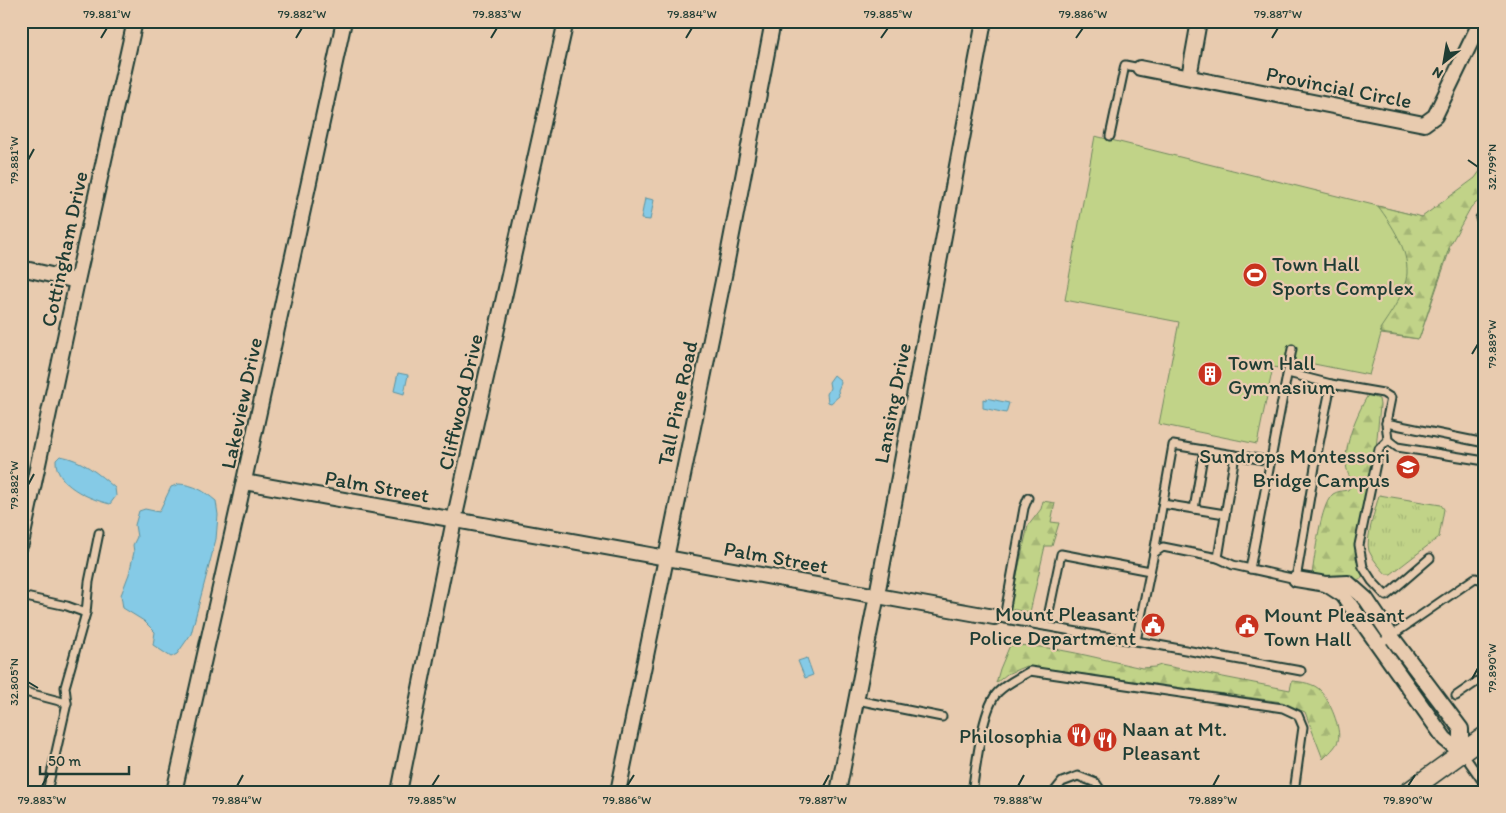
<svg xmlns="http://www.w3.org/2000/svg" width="1506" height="813" viewBox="0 0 1506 813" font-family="Itim,sans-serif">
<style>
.green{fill:#c1d388;stroke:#70885e}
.forest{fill:url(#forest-firs);stroke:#70885e}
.park{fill:url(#park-tufts);stroke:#70885e}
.water{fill:#85cae6;stroke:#5c929f}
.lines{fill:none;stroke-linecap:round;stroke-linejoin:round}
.service-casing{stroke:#1f3d34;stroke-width:11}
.minor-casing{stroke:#1f3d34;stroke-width:18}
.tertiary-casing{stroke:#1f3d34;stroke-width:21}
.service{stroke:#e8cbaf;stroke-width:7}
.minor{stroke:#e8cbaf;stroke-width:14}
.tertiary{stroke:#e8cbaf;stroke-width:18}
.ticks{fill:none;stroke:#1f3d34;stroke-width:2}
.labels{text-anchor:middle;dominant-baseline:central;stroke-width:4.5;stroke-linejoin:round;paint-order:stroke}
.street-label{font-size:21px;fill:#1f3d34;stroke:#e8cbaf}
.poi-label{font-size:21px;fill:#1f3d34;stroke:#e8cbaf;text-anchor:start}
.neatline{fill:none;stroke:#1f3d34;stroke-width:2}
.ticks-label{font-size:12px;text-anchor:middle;fill:#1f3d34}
</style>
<defs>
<pattern id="forest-firs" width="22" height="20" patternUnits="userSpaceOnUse" patternTransform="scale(1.25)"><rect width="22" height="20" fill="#c1d388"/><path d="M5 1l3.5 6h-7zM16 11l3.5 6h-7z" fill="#a5b676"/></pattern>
<pattern id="park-tufts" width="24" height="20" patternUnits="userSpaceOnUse" patternTransform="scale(1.25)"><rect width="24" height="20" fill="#c1d388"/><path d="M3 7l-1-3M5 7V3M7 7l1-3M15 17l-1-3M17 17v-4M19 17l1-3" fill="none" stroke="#a5b676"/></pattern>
</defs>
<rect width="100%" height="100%" fill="#e8cbaf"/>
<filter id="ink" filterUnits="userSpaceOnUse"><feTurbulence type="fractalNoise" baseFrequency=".02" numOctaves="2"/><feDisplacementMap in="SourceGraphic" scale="10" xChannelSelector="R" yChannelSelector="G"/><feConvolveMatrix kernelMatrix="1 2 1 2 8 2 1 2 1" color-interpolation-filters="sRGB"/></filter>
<g filter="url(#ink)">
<polygon class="green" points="1095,136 1422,217 1450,249 1419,339 1381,334 1369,375 1304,362 1302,372 1273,367 1257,444 1159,424 1179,322 1065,300"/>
<g class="forest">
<path d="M1485 164V196L1471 207 1450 245 1419 339 1381 333 1380 329C1390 314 1406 292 1407 273 1408 249 1392 225 1378 206L1422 217 1475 178Z"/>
<path d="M1368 395 1379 399 1380 405 1376 449 1357 541 1358 564 1363 573 1361 579 1353 580 1312 574C1315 556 1320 505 1333 494 1338 491 1342 491 1348 490L1353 482C1335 462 1356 415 1368 395Z"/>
<polygon points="1043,501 1055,503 1051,522 1059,523 1052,546 1045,546 1030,612 1009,609 1028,526 1041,509"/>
<path d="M1010 645C1054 645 1099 659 1142 668L1155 667 1161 665 1290 690 1292 681C1302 682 1314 683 1321 691 1329 700 1342 729 1338 741 1336 747 1328 754 1323 759L1305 712 1282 702 1026 666 1007 674 996 683 1000 669Z"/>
</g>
<path class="park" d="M1379 495 1441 505 1444 509 1439 537 1391 574H1386C1380 567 1373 560 1369 551 1365 539 1376 508 1379 495Z"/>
<g class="water">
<polygon points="645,198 654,200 650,220 641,219"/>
<polygon points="398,373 408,375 404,394 394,391"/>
<polygon points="834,375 840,380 841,383 838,390 839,396 831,403 828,402 827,394 830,388 829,382"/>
<polygon points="986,398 1009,403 1006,413 983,408 983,399 986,400"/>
<path d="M60 456C81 459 99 474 115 488L116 496 110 504C89 499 55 485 56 460Z"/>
<path d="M179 484C195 485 204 491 216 501L218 515 216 539 191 634 177 654 171 657 153 645 155 632 144 621 123 608 121 595 129 574 134 552 133 545 137 537 135 525 139 511 145 509 159 512 171 487Z"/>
<polygon points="807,658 813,675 805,678 798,661"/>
</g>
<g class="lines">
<defs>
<g id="service">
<polyline points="1110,136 1125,65 1140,68"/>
<polyline points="1480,218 1485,219"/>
<polyline points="1288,373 1331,384 1383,393 1391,398 1386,423 1388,440 1397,447 1485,461"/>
<polyline points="1386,423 1485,443"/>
<polyline points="1388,440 1379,449 1359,545 1363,567 1372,581 1386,596 1430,558"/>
<polyline points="1163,504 1225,514"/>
<polyline points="1194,509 1204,450"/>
<polyline points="1154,553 1173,445 1271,461"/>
<polyline points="1218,558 1235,455"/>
<polyline points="1250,569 1292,349"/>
<polyline points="21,596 67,606 86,613"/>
<polyline points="994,617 1100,636 1136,641 1301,671"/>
<polyline points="1004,618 1024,508 1028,498"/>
<polyline points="1046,626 1061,554 1150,571"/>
<polyline points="1136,641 1154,553 1163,547 1218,558 1233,565 1296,579 1318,449 1331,384"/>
<polyline points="1378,645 1475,578 1485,580"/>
<polyline points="21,691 67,703"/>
<polyline points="1456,696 1485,676"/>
<polyline points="857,700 942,717"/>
<polyline points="1462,752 1485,785"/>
<polyline points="21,790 31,792"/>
<polyline points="47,792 67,703 65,687 86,613 89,582 99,533"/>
<path d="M972 792C976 768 982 708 998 692 1007 683 1019 678 1030 671L1283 708 1298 715 1303 727 1294 792"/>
<polyline points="1054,792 1062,782 1078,776 1096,783 1102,792"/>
</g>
<g id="minor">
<polyline points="1140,68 1424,124 1435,116 1481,21"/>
<polyline points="1189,77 1199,21"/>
<polyline points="21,268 77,281"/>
<polyline points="244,482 994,617"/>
<polyline points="21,544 77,281 135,21"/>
<polyline points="1296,579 1326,584 1348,583 1366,599 1391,636 1461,729 1461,752"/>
<polyline points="1326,584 1343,595 1445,739 1461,752"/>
<polyline points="174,792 240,499 344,21"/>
<polyline points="399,792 454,520 566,21"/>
<polyline points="618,792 724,276 773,21"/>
<polyline points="838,792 877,595 984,21"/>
</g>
<polyline id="tertiary" points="1408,792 1485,736"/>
</defs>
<use href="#service" class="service-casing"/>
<use href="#minor" class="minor-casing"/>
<use href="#tertiary" class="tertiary-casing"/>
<use href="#service" class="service"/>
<use href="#minor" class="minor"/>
<use href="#tertiary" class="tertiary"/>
</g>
</g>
<path class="ticks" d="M101 38 107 28M296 38 302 28M491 38 497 28M686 38 692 28M881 38 888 28M1076 38 1083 28M1272 38 1278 28M28 160 34 149M1468 160 1478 167M1472 354 1478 344M28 485 34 474M1472 679 1478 668M28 682 38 688M42 786 48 775M237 786 243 775M432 786 439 775M627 786 634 775M823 786 829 775M1018 786 1024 775M1213 786 1219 775M1408 786 1415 775"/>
<defs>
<symbol id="stadium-disc" viewBox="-11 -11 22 22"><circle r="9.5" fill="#c8321e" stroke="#e8cbaf"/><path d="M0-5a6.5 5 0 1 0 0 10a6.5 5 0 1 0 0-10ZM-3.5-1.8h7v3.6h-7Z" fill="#fff"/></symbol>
<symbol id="building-disc" viewBox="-11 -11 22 22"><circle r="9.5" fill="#c8321e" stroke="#e8cbaf"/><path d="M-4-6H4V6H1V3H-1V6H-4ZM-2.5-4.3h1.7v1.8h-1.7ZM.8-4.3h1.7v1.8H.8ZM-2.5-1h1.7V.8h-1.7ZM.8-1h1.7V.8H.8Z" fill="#fff"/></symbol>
<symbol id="school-disc" viewBox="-11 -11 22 22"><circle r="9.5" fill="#c8321e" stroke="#e8cbaf"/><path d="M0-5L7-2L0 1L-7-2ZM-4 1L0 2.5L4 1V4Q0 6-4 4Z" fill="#fff"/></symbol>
<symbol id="civic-disc" viewBox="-11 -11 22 22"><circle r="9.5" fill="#c8321e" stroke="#e8cbaf"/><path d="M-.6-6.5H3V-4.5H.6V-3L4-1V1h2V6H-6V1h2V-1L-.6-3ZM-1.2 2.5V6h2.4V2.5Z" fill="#fff"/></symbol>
<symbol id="restaurant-disc" viewBox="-11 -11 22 22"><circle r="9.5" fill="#c8321e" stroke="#e8cbaf"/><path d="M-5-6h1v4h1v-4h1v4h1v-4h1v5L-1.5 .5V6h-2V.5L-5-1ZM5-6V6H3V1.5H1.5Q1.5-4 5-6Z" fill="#fff"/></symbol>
</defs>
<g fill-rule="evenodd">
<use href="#stadium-disc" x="1241" y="261" width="28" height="28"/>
<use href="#building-disc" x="1196" y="360" width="28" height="28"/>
<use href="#school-disc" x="1394" y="453" width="28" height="28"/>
<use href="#civic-disc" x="1139" y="611" width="28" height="28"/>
<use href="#civic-disc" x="1233" y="612" width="28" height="28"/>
<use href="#restaurant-disc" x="1065" y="721" width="28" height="28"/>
<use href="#restaurant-disc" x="1091" y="726" width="28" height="28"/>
</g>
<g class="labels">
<g class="street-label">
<text transform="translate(1339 87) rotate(11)">Provincial Circle</text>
<text transform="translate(64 249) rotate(-78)">Cottingham Drive</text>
<text transform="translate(460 402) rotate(-77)">Cliffwood Drive</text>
<text transform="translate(241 403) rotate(-78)">Lakeview Drive</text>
<text transform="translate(677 403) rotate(-78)">Tall Pine Road</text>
<text transform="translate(892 403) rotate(-79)">Lansing Drive</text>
<text transform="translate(377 486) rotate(10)">Palm Street</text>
<text transform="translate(776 557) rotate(10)">Palm Street</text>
</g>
<g class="poi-label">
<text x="1272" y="263">Town Hall<tspan x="1272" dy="24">Sports Complex</tspan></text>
<text x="1228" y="362">Town Hall<tspan x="1228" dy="24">Gymnasium</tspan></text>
<text x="1390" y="455" text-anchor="end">Sundrops Montessori<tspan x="1390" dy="24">Bridge Campus</tspan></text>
<text x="1136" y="613" text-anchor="end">Mount Pleasant<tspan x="1136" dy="24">Police Department</tspan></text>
<text x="1264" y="614">Mount Pleasant<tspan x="1264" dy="24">Town Hall</tspan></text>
<text x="1122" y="728">Naan at Mt.<tspan x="1122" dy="24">Pleasant</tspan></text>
<text x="1062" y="735" text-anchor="end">Philosophia</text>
</g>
</g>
<rect width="1506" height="813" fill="none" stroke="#e8cbaf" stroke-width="55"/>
<g transform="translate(1444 62) rotate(211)" stroke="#e8cbaf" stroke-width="4" paint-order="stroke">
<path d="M0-4L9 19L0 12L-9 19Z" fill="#1f3d34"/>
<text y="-8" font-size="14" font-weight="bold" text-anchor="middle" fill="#1f3d34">N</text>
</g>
<path d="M40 766v8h89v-8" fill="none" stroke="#1f3d34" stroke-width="2.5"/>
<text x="48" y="766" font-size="15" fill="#1f3d34" stroke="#e8cbaf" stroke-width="4" paint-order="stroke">50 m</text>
<rect x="28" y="28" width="1450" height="758" class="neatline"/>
<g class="ticks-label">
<text x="107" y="18">79.881°W</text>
<text x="302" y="18">79.882°W</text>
<text x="497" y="18">79.883°W</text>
<text x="692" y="18">79.884°W</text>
<text x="888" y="18">79.885°W</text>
<text x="1083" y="18">79.886°W</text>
<text x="1278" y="18">79.887°W</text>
<text transform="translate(14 160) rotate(-90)" y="4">79.881°W</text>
<text transform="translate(1492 167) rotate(-90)" y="4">32.799°N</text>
<text transform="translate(1492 344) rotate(-90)" y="4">79.889°W</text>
<text transform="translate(14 485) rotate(-90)" y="4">79.882°W</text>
<text transform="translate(1492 668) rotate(-90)" y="4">79.890°W</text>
<text transform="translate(14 682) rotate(-90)" y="4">32.805°N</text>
<text x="42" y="804">79.883°W</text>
<text x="237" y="804">79.884°W</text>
<text x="432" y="804">79.885°W</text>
<text x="627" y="804">79.886°W</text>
<text x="823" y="804">79.887°W</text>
<text x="1018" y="804">79.888°W</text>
<text x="1213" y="804">79.889°W</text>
<text x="1408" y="804">79.890°W</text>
</g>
</svg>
